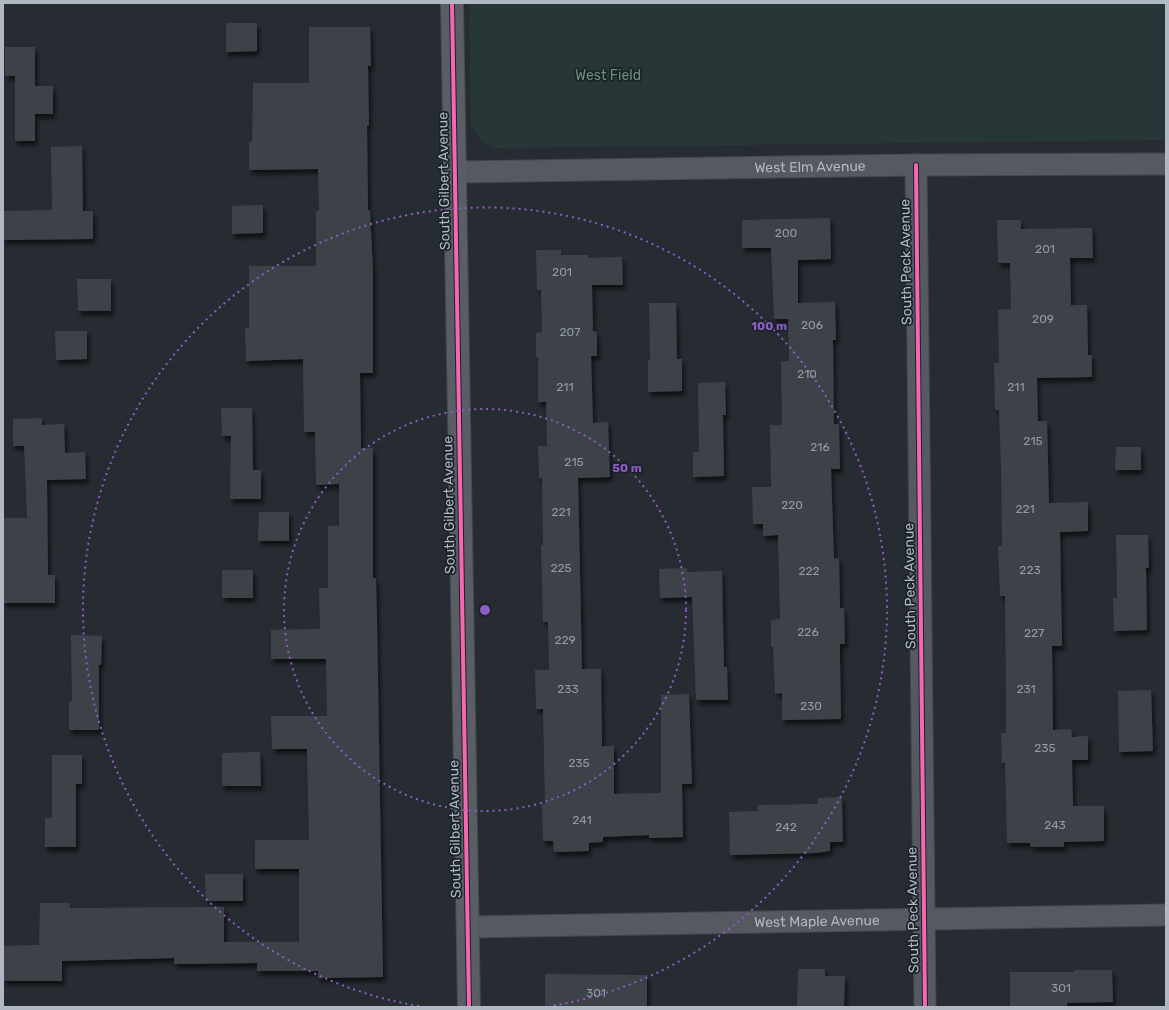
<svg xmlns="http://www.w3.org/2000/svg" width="1169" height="1010" viewBox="0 0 1169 1010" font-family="Rubik,sans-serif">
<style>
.green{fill:#273738}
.building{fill:#3e4348;filter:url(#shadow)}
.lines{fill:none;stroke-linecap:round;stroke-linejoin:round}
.street-casing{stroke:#44484c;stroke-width:23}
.secondary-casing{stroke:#44484c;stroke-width:24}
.street{stroke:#565a60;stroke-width:21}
.secondary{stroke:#5a5e64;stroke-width:22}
.cycleway-casing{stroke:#1b222b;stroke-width:6}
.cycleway{stroke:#f766af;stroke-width:4}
.ring{fill:none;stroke:#8e5dc0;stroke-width:2;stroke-dasharray:2 4}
.labels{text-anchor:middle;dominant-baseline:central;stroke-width:3.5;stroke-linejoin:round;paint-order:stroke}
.number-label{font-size:12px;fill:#949ba4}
.park-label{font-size:14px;fill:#6a9172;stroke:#1b222b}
.street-label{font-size:14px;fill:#b0b8c3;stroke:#1b222b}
.centre{fill:#8e5dc0;stroke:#1b222b;stroke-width:2}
.ring-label{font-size:12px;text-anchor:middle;font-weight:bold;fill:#8e5dc0;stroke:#1b222b;stroke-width:3.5;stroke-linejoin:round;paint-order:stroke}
</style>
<defs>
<filter id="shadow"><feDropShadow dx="2.5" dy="4.5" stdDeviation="2" flood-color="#0009"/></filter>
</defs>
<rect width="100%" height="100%" fill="#262c32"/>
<polygon class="green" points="469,3 1166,3 1166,140 495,148 481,141 471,125"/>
<g class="building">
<polygon points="226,23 257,23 257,51 226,52"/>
<polygon points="309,27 370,27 371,66 368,66 369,126 367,126 368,210 370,210 373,271 373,373 360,373 361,448 373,448 373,578 376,578 377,622 383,977 318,978 318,971 257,971 257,963 174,964 174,958 62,961 62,981 3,981 3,946 39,945 40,903 70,903 70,908 224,907 224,942 299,942 299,869 255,869 255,840 309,840 307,749 272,749 271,716 327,716 326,659 271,659 271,630 320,629 319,588 328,588 328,526 339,526 339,484 316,485 315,432 304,432 303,359 246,361 245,328 249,328 249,266 316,266 316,211 319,211 318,169 249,170 249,142 252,142 253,83 309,83"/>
<polygon points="5,47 35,47 35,86 53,86 53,114 35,114 35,141 15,141 15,76 5,76"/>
<polygon points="82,146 83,211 93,211 93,239 3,240 3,211 52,210 51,147"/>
<polygon points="263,205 263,233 232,234 232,206"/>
<polygon points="830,218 831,259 798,260 798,303 835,302 836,340 833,340 834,424 839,424 840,469 831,469 834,559 839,558 840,608 844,608 845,644 840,644 840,659 841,719 782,720 782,693 775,694 773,647 771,647 771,620 780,619 778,535 763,536 763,524 753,524 752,487 771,487 770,425 782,425 781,362 789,361 788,319 774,319 771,248 742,248 742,220"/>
<polygon points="997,220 1021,220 1021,229 1092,228 1093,258 1070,258 1071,305 1087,305 1088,355 1092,355 1092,377 1037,378 1038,421 1047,421 1049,503 1088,502 1088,531 1060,532 1062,646 1052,646 1053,730 1071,729 1072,737 1088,736 1088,760 1072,760 1073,806 1104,806 1104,841 1064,842 1064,847 1031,847 1030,843 1007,843 1005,763 1002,763 1001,733 1006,733 1006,693 1005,596 1000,596 998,546 1002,546 1001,464 999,410 995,410 994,363 999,363 998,310 1011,309 1010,263 998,263"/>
<polygon points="536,250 561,250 561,255 588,255 588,258 622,257 623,285 592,285 593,331 597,332 597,356 591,356 593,423 608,422 610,477 578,478 582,669 601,669 602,746 614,746 614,794 661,793 661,695 689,694 692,784 682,784 683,837 649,838 649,835 603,837 603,842 589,843 589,851 554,852 553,841 543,841 542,804 545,804 543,709 536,709 535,670 549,670 548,622 543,622 541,545 543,545 542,478 539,478 538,446 547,446 546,402 538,402 538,357 536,357 536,333 542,332 541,290 537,290"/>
<polygon points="77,279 111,279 111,311 78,311"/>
<polygon points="649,303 676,303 677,359 682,359 682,391 648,392 648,360 650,360"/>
<polygon points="55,331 87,331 87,359 56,360"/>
<polygon points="725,382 726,415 723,415 724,476 693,477 693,452 699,452 698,383"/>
<polygon points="221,408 252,408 253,470 261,470 261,499 230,499 231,436 222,436"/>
<polygon points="42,418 42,425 64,424 65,453 85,452 86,479 47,480 48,575 55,575 55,603 3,603 3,518 27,518 24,446 13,446 13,419"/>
<polygon points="1116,447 1141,447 1141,470 1115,470"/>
<polygon points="259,512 289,512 289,541 258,541"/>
<polygon points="1116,535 1148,535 1149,568 1146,568 1147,630 1114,631 1113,598 1117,598"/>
<polygon points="687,568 687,572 722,571 724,667 727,667 728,700 696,700 692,597 660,598 659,569"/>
<rect x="222" y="570" width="31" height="28"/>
<polygon points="71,635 102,636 101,665 99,665 99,730 69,730 69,701 72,701"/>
<polygon points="1151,690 1153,751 1119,752 1118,691"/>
<polygon points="260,752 261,786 222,786 222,753"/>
<polygon points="52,755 82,755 82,784 76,784 76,847 45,847 45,818 52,818"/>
<polygon points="842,797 843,842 830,842 830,851 816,853 730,855 729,812 758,811 758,805 818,804 818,798"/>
<polygon points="205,874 243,874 243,901 206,901"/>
<polygon points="798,969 825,969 825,976 845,976 844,1007 797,1007"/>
<polygon points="1074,970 1112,970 1113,1002 1067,1003 1067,1007 1010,1007 1010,972 1074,972"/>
<polygon points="545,974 647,975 647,1007 545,1007"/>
</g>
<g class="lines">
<defs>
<g id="street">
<polyline points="916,165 925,1007"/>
<path id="s1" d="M455 172 916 165 1166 164"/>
<path id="s2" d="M468 927 1166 915"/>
</g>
<polyline id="secondary" points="452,3 469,1007"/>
</defs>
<use href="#street" class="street-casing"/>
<use href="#secondary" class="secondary-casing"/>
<use href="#street" class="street"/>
<use href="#secondary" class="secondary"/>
<defs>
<g id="cycleway">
<polyline points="452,3 469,1007"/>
<polyline points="916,165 925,1007"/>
</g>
</defs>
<use href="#cycleway" class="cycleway-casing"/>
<use href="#cycleway" class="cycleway"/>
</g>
<g class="ring">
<circle cx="485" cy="610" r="201"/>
<path d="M419 1006A402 402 0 1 1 551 1006"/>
</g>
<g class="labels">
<g class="number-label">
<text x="786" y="233">200</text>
<text x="1045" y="249">201</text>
<text x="562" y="272">201</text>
<text x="1043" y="319">209</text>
<text x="812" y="325">206</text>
<text x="570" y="332">207</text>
<text x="807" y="374">210</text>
<text x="565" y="387">211</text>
<text x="1016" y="387">211</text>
<text x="1033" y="441">215</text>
<text x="820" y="447">216</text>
<text x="574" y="462">215</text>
<text x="792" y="505">220</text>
<text x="1025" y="509">221</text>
<text x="561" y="512">221</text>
<text x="561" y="568">225</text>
<text x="1030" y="570">223</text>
<text x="809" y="571">222</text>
<text x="808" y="632">226</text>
<text x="1034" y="633">227</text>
<text x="565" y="640">229</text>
<text x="568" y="689">233</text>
<text x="1026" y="689">231</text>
<text x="811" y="706">230</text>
<text x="1045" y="748">235</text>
<text x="579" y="763">235</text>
<text x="582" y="820">241</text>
<text x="1055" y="825">243</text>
<text x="786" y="827">242</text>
<text x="1061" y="988">301</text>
<text x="596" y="993">301</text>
</g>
<g class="park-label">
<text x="608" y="75">West Field</text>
</g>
<g class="street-label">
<text stroke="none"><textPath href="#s1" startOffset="355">West Elm Avenue</textPath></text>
<text transform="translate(444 181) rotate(-91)">South Gilbert Avenue</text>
<text transform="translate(906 262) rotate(-91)">South Peck Avenue</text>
<text transform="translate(449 505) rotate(-91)">South Gilbert Avenue</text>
<text transform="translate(910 586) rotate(-91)">South Peck Avenue</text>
<text transform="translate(455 829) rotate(-91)">South Gilbert Avenue</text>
<text transform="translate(913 910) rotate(-91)">South Peck Avenue</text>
<text stroke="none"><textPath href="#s2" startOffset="349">West Maple Avenue</textPath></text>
</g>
</g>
<circle cx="485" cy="610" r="6" class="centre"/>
<g class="ring-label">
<text x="769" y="330">100 m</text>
<text x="627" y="472">50 m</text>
</g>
<rect width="1169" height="1010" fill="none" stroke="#b0b8c3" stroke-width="8"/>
</svg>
